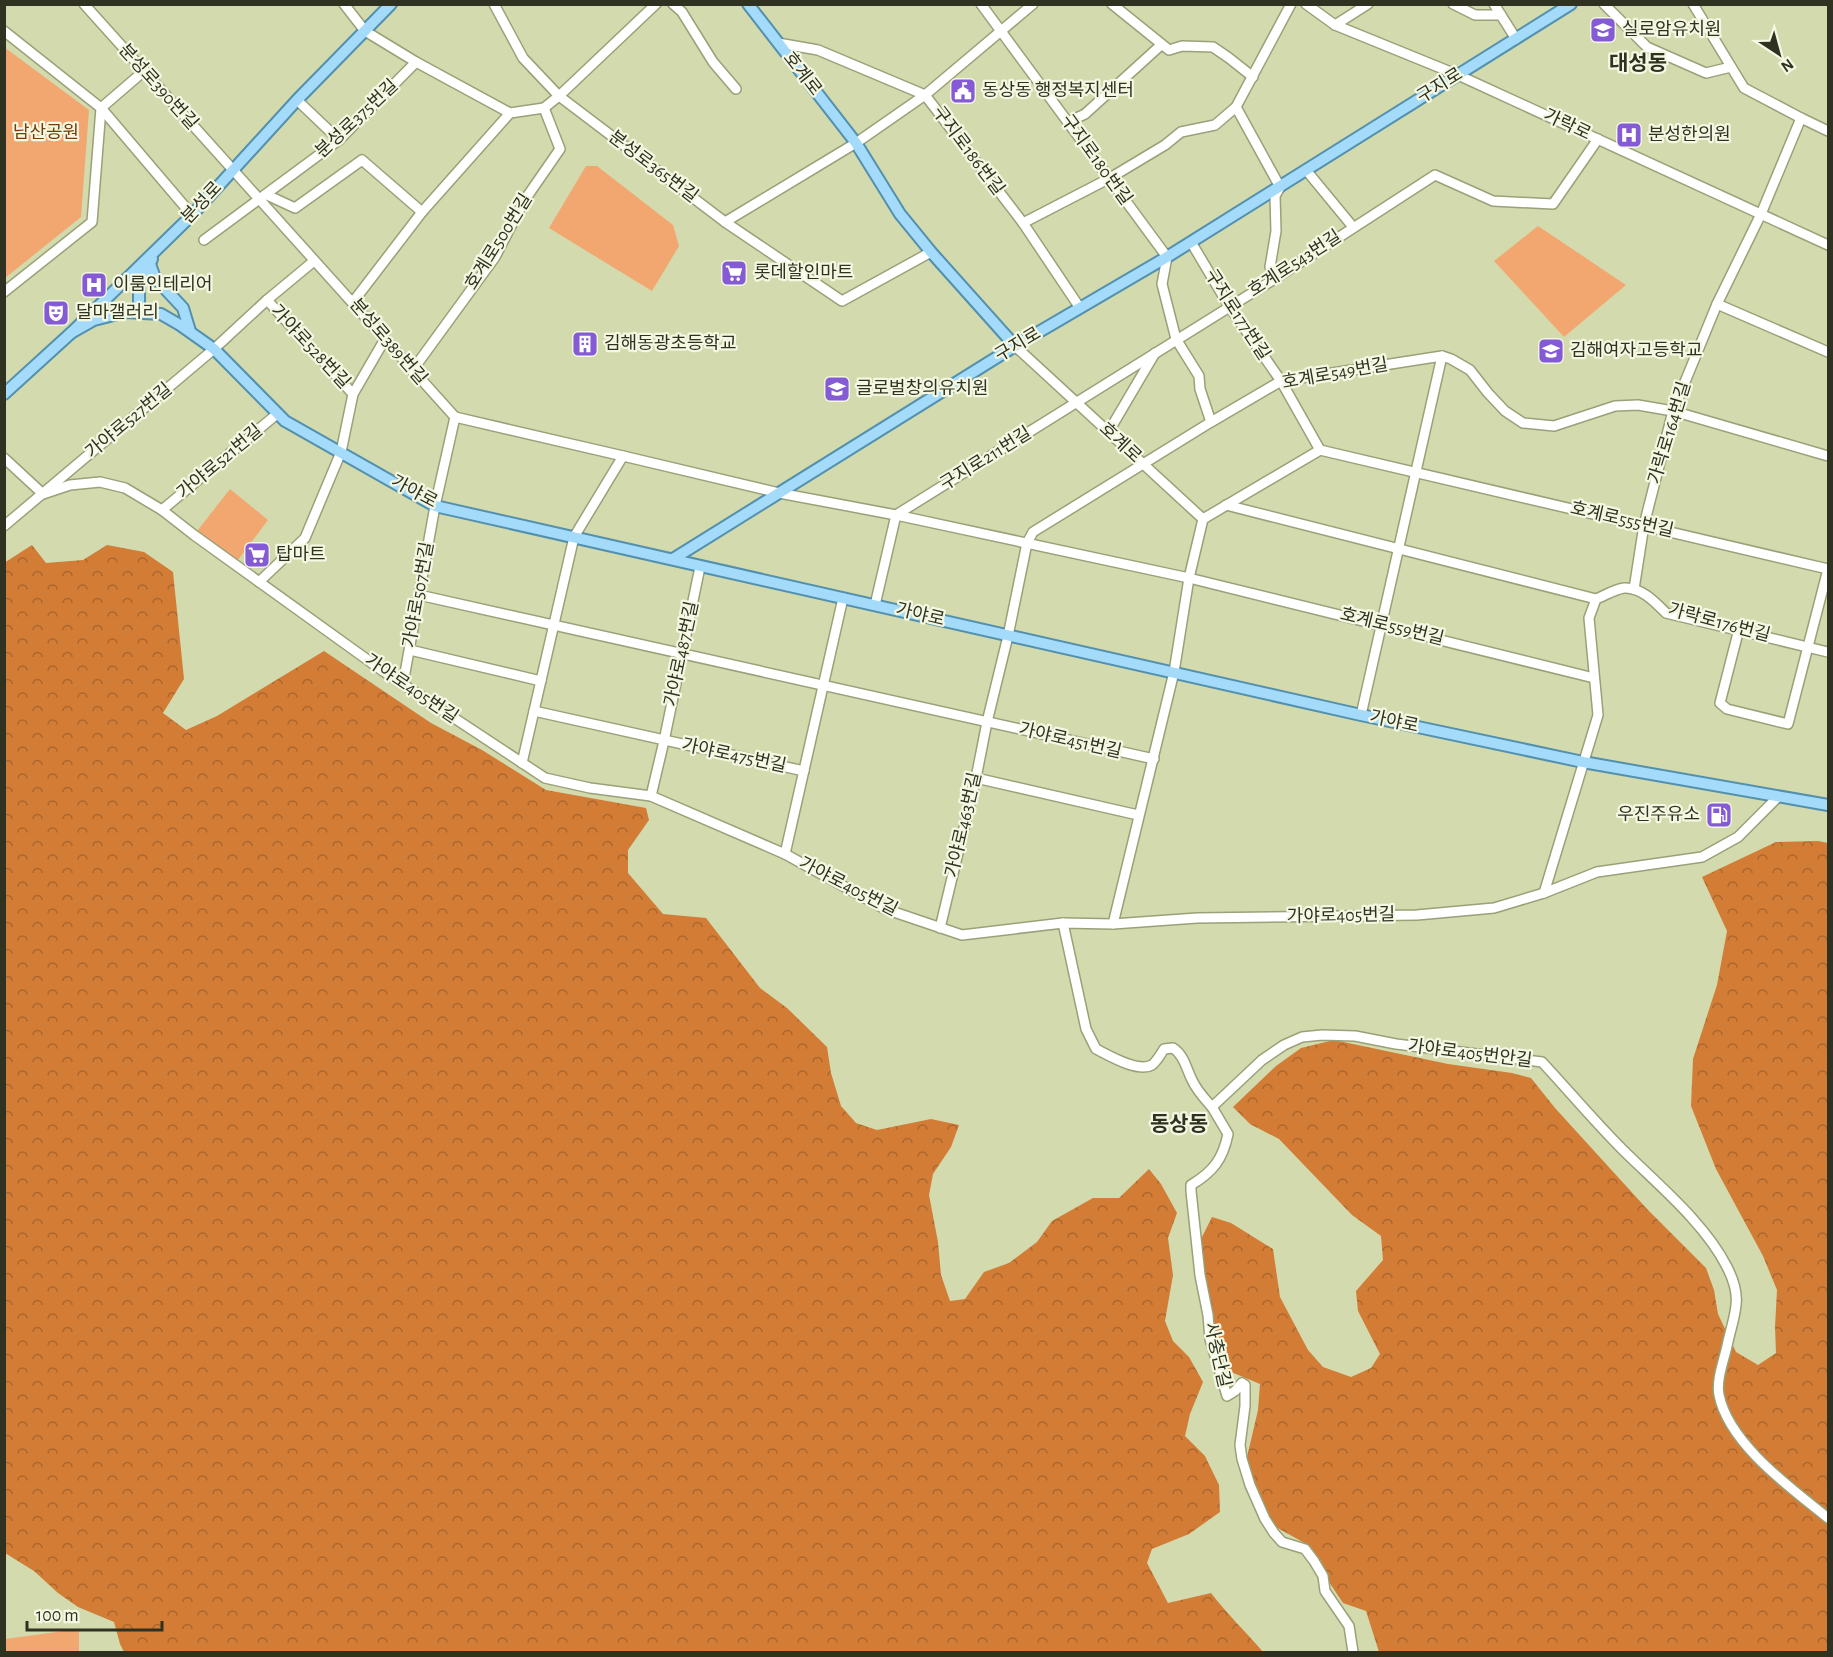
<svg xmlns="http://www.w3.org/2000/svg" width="1833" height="1657" viewBox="0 0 1833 1657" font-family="'Alegreya Sans','Noto Sans KR',sans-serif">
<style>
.forest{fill:url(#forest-crowns)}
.green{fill:#f3a770}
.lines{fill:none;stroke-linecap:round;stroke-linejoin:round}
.minor-casing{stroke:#9aa178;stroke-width:12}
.major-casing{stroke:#5390ad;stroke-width:14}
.minor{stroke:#fff;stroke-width:9}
.major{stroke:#a4dbfb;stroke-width:10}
.labels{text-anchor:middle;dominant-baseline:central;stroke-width:4.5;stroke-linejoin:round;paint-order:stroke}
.poi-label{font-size:18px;fill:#2f3221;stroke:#f4f8e2;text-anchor:start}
.street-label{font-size:18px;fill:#2f3221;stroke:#f4f8e2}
.park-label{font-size:18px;fill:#753d07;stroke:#f4f8e2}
.quarter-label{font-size:21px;font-weight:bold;fill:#2f3221;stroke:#f4f8e2}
</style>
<defs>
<pattern id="forest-crowns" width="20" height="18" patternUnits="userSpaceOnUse" patternTransform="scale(1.5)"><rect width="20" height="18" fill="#d27c36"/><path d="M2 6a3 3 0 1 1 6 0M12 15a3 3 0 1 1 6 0" fill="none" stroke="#ab662d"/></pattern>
</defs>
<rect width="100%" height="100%" fill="#d2daae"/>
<g class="forest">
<path d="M32 545 46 563 83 560 107 545 144 552 173 572 184 679 163 713 186 730 217 716 324 651 431 723 482 750 546 790 646 808 649 820 628 850V873L663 914 706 918 760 988 787 1008 827 1047 831 1073 841 1106 856 1123 877 1130 931 1119 959 1125 951 1147 933 1174 929 1195 938 1242 941 1275 950 1301 965 1299 984 1272 1009 1263 1037 1242 1052 1221 1093 1198H1119L1149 1169 1161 1184 1177 1213 1168 1238 1173 1275 1165 1321 1173 1341 1189 1357 1203 1382 1190 1414 1185 1436 1205 1456 1219 1485 1220 1512 1189 1534 1152 1549 1147 1563 1168 1603 1211 1593C1227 1614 1246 1632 1263 1652H124L120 1644 114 1622 78 1607 58 1593 34 1571 5 1553 4 563Z"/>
<polygon points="1818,841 1828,843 1828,1652 1379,1652 1366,1611 1343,1603 1327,1579 1321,1561 1310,1546 1274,1526 1259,1503 1244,1470 1258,1410 1260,1384 1219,1367 1211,1336 1201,1239 1212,1217 1231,1223 1273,1249 1280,1297 1308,1350 1323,1367 1351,1377 1371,1368 1380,1354 1358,1311 1356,1291 1383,1260 1381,1236 1352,1215 1279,1139 1250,1124 1233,1107 1276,1066 1301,1048 1334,1040 1448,1064 1512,1073 1531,1078 1555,1108 1647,1209 1706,1268 1714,1290 1718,1314 1736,1352 1758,1365 1776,1353 1775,1327 1777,1290 1763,1256 1716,1169 1691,1106 1693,1059 1717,985 1727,931 1702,877 1776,842"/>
</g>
<g class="green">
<polygon points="4,47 89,110 81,217 5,278"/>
<polygon points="586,166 597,166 673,225 679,246 652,291 549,228"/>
<polygon points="1538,226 1626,285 1564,337 1494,261"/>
<polygon points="230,489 268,520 235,564 194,535"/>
<polygon points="79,1629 79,1652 5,1652 5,1639"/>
</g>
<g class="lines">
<defs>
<g id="minor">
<polyline points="84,4 455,417 435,506 403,684"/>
<polyline points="344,4 365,31 416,62 510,113"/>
<polyline points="494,4 523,58 559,96 725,222 842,301 931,252"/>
<polyline points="673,4 682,12 713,62 736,89"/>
<polyline points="981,4 1167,257 1162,284 1176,339 1199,376 1200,389 1211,422"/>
<polyline points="1112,4 1169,50 1182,46 1213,47 1229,58 1253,77"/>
<polyline points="1306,4 1335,25 1458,75 1828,245"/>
<polyline points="1453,4 1475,15 1501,15"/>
<polyline points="1494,4 1516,39"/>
<polyline points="1604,4 1647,47 1706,73 1731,67"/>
<polyline points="1693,4 1744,88 1801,118 1828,131"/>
<polyline points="1335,25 1368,4"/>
<polyline points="4,31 101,108 192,215"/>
<polyline points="778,43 818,50 925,95 1023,223 1080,308"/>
<polyline points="297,100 339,140"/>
<polyline points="1236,107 1280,187 1275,196 1276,231 1270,267 1276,278"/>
<polyline points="1068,122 1085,114 1161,45"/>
<polyline points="1306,170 1353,227"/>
<polyline points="267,195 295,208 362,160 422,212"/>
<polyline points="725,222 856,143 925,95 1033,4"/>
<polyline points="1023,223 1110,178 1165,145 1181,132 1215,125 1236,107 1291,4"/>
<polyline points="204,240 339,140 416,62"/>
<polyline points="1191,242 1229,306 1281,381 1320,450"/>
<polyline points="4,292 92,222 101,108 144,71"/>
<polyline points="267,300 353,394"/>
<polyline points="353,302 422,212 510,113 544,108 559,96 656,4"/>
<polyline points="1717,304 1828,352"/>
<polyline points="1015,346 1203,519 1189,578 1174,672 1113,924"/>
<polyline points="412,371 495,257 524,201 560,149 544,108"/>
<polyline points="455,417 623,456"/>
<polyline points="1109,431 1155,353"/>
<polyline points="4,458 43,494"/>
<polyline points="43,494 70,485 100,482 125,488 162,510 194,535 383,671 545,778 590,788 651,796 785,854 885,909 962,935 1063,923 1113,924 1197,918 1417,915 1494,908 1544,893 1597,872 1702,857 1738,837 1778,797"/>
<polyline points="1226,505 1596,599"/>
<polyline points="162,510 277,414"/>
<polyline points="1203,519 1320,450 1828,569"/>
<polyline points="4,526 214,349 267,300 314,261"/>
<polyline points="259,582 305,538 341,452 353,394 385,339"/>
<polyline points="1634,589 1644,525 1673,411 1717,304 1761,214 1801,118"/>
<polyline points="419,595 1154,759"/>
<polyline points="875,605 896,515 1276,278 1435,175 1493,201 1553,204 1598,139"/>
<polyline points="1739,629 1720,703 1727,709 1788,724 1828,569"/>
<polyline points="410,650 541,681"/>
<polyline points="534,711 804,771"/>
<polyline points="1361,715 1442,356"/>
<polyline points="522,763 574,537 623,456 779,493 896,515 1189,578 1594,678"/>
<polyline points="976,778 1138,815"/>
<polyline points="651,796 664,741 700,567"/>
<polyline points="785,854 843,598"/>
<path d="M1544 893 1598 715 1589 618 1596 599C1604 596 1615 589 1624 588 1641 587 1655 602 1666 613L1828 652"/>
<path d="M1063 923 1086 1029 1096 1049C1108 1055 1138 1073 1152 1065 1156 1062 1161 1054 1164 1049L1173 1048C1184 1055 1186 1068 1192 1080 1197 1091 1204 1098 1212 1107L1262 1060 1284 1045 1302 1037 1322 1035 1355 1036 1396 1044 1542 1062C1569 1091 1594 1121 1622 1149 1657 1184 1705 1223 1727 1267 1744 1300 1734 1313 1727 1346 1724 1360 1716 1380 1719 1395 1729 1444 1791 1488 1828 1518"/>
<polyline points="940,928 976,778 987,722 1008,636 1027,543 1033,532 1211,422 1281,381 1442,356 1451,359 1470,370 1488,393 1505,411 1523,423 1554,426 1615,406 1638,405 1673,411 1828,456"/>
<path d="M1212 1107 1228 1134C1223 1159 1213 1172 1191 1185V1191L1200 1275 1208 1315 1210 1339 1227 1396 1235 1391 1242 1383 1245 1385V1406L1240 1445 1242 1459 1250 1485 1265 1519 1274 1533 1282 1542 1305 1549 1314 1561 1323 1576 1325 1591 1349 1626 1353 1652"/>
</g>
<g id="major">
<polyline points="748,4 856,143 900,214 931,252 1015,346"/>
<polyline points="150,264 155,278 183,308 190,331"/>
<polyline points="139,312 139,285 152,259"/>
<polyline points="71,333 94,320 126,312 161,314 180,325 214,349 285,421 435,506 1361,715 1583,762 1828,805"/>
<polyline points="4,394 71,333 192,215 297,100 391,4"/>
<polyline points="673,559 1015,346 1167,257 1571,4"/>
</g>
</defs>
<use href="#minor" class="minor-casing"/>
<use href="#major" class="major-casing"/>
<use href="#minor" class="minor"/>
<use href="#major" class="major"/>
</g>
<defs>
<symbol id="school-square" viewBox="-11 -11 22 22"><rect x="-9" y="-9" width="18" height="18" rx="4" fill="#855bd5" stroke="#f4f8e2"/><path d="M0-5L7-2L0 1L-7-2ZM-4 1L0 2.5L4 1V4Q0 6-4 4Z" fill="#fff"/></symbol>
<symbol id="civic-square" viewBox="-11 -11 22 22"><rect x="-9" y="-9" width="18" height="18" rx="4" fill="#855bd5" stroke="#f4f8e2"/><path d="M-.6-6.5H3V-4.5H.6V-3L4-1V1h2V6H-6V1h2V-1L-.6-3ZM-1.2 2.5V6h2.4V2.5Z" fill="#fff"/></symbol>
<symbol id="hospital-square" viewBox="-11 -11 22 22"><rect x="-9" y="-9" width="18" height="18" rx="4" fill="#855bd5" stroke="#f4f8e2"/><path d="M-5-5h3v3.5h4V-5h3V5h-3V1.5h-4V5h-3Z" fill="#fff"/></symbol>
<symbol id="supermarket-square" viewBox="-11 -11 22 22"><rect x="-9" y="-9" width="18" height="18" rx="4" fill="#855bd5" stroke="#f4f8e2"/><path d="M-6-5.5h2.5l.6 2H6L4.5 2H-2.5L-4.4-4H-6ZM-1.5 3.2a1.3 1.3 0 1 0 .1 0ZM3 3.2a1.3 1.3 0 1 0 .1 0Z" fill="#fff"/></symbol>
<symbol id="theatre-square" viewBox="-11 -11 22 22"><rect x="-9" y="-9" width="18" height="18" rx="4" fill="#855bd5" stroke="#f4f8e2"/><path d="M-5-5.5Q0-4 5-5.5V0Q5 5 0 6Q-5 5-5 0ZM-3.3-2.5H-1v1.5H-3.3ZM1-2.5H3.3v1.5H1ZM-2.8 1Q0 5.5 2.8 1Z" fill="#fff"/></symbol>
<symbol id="building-square" viewBox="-11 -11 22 22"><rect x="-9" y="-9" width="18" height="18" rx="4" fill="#855bd5" stroke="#f4f8e2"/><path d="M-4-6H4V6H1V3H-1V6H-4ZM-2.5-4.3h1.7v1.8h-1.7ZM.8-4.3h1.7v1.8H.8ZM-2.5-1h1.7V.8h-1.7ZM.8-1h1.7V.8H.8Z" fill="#fff"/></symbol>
<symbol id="fuel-square" viewBox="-11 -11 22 22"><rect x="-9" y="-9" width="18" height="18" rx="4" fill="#855bd5" stroke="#f4f8e2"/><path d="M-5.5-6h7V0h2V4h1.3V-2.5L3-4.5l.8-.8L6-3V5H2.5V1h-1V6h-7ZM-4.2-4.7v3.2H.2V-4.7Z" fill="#fff"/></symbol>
</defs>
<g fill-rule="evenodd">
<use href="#school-square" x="1588" y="15" width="30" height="30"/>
<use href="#civic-square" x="948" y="76" width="30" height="30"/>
<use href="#hospital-square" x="1614" y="120" width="30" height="30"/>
<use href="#supermarket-square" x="719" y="258" width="30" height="30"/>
<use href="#hospital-square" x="79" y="270" width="30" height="30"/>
<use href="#theatre-square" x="41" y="298" width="30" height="30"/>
<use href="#building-square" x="570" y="329" width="30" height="30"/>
<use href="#school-square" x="1536" y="336" width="30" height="30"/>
<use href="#school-square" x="822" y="374" width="30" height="30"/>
<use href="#supermarket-square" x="242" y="540" width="30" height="30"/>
<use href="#fuel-square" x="1704" y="800" width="30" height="30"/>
</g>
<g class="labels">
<g class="poi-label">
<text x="1622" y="30">실로암유치원</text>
<text x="982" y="91">동상동 행정복지센터</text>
<text x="1648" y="135">분성한의원</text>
<text x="754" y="273">롯데할인마트</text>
<text x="113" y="285">이룸인테리어</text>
<text x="76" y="313">달마갤러리</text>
<text x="604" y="344">김해동광초등학교</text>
<text x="1570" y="351">김해여자고등학교</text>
<text x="856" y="389">글로벌창의유치원</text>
<text x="276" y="555">탑마트</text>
<text x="1700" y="815" text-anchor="end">우진주유소</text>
</g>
<g class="street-label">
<text transform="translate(802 74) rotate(52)">호계로</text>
<text transform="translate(1440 86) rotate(-32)">구지로</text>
<text transform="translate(158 87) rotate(48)">분성로390번길</text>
<text transform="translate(357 119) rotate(-43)">분성로375번길</text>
<text transform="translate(1567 125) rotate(25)">가락로</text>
<text transform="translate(968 151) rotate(53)">구지로186번길</text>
<text transform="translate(1096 160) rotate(54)">구지로180번길</text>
<text transform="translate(653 167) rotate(37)">분성로365번길</text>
<text transform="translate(202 203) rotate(-47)">분성로</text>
<text transform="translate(499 242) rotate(-58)">호계로500번길</text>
<text transform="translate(1295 264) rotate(-33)">호계로543번길</text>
<text transform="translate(1237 315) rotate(57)">구지로177번길</text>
<text transform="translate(388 342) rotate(49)">분성로389번길</text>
<text transform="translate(1018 345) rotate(-31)">구지로</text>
<text transform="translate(310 347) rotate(47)">가야로528번길</text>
<text transform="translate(1335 374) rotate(-10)">호계로549번길</text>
<text transform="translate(129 421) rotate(-40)">가야로527번길</text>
<text transform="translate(1670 433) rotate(-73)">가락로164번길</text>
<text transform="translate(1120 443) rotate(43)">호계로</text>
<text transform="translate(986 459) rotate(-32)">구지로211번길</text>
<text transform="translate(220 462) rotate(-40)">가야로521번길</text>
<text transform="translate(414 492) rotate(28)">가야로</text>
<text transform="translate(1622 520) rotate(13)">호계로555번길</text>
<text transform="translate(419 595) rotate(-80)">가야로507번길</text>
<text transform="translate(920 615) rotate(13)">가야로</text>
<text transform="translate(1719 623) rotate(15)">가락로176번길</text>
<text transform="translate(1392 627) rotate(14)">호계로559번길</text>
<text transform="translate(682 654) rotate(-78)">가야로487번길</text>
<text transform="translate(411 689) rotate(34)">가야로405번길</text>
<text transform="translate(1394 722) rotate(12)">가야로</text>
<text transform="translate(1070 741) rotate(13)">가야로451번길</text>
<text transform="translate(734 756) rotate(12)">가야로475번길</text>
<text transform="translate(964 825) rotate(-77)">가야로463번길</text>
<text transform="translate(848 887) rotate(27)">가야로405번길</text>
<text transform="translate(1341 916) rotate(-1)">가야로405번길</text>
<text transform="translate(1470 1054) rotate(7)">가야로405번안길</text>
<text transform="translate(1217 1355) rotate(77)">사충단길</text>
</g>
<g class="park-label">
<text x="46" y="133">남산공원</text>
</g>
<g class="quarter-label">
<text x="1638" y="63">대성동</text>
<text x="1179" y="1124">동상동</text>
</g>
</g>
<rect width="1833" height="1657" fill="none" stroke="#2f3221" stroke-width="12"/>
<g transform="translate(1779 54) rotate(144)" stroke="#f4f8e2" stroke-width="4.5" paint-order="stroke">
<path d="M0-4.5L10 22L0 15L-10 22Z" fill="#2f3221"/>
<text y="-9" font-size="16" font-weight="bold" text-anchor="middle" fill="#2f3221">N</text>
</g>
<path d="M27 1621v9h135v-9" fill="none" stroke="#2f3221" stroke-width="3"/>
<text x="36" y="1621" font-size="18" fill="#2f3221" stroke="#f4f8e2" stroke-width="4.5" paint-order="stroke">100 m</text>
</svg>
